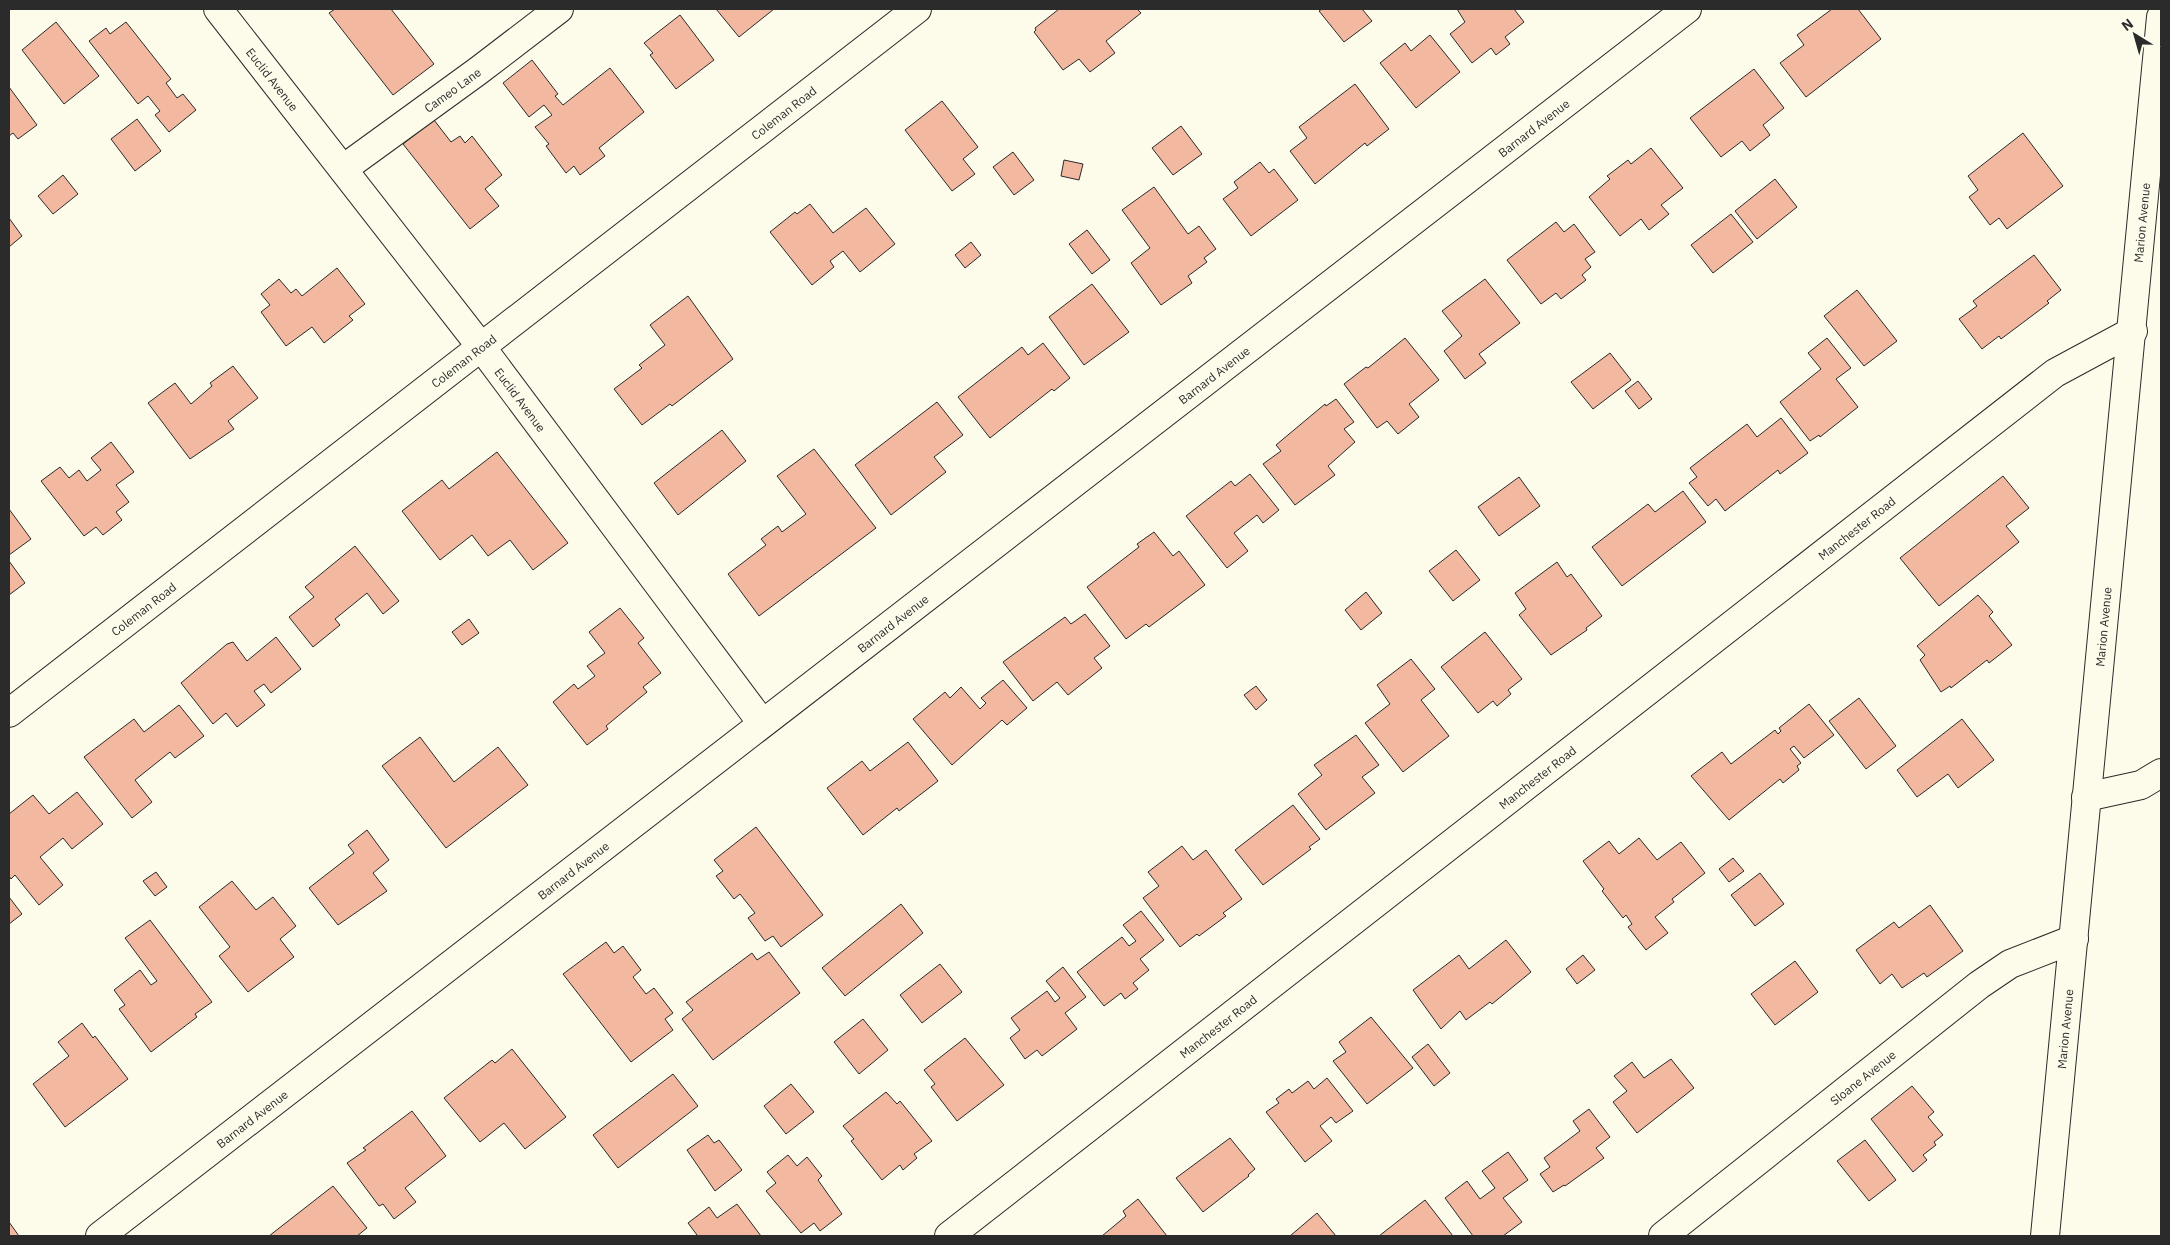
<svg xmlns="http://www.w3.org/2000/svg" width="2170" height="1245" viewBox="0 0 2170 1245" font-family="'IBM Plex Sans',sans-serif">
<style>
.building{fill:#f2b8a0;stroke:#2b2b2b}
.lines{fill:none;stroke-linecap:round;stroke-linejoin:round}
.minor-casing{stroke:#2b2b2b;stroke-width:30}
.minor{stroke:#fdfbea;stroke-width:28}
.labels{text-anchor:middle;dominant-baseline:central;stroke-width:4;stroke-linejoin:round;paint-order:stroke}
.street-label{font-size:12px;fill:#2b2b2b;stroke:#fdfbea}
</style>
<rect width="100%" height="100%" fill="#fdfbea"/>
<g class="building">
<polygon points="335,9 391,9 434,64 393,95 329,13"/>
<polygon points="716,9 774,9 739,37"/>
<polygon points="1059,9 1137,9 1141,13 1106,41 1115,53 1090,72 1079,59 1063,70 1034,32 1036,30 1035,28"/>
<polygon points="1322,9 1362,9 1372,21 1344,42 1319,11"/>
<polygon points="1457,9 1514,9 1524,22 1505,37 1510,44 1496,55 1491,48 1472,63 1450,34 1465,22"/>
<polygon points="1832,9 1858,9 1881,39 1806,97 1780,63 1804,45 1797,35"/>
<polygon points="680,15 714,60 676,89 650,55 653,53 644,43"/>
<polygon points="56,22 99,76 64,104 22,50"/>
<polygon points="126,22 171,79 166,83 177,98 183,94 196,110 169,132 155,115 160,111 148,96 138,104 89,41 106,28 110,34"/>
<polygon points="1430,35 1460,72 1416,108 1380,63 1405,43 1411,51"/>
<polygon points="532,60 558,94 555,96 563,105 610,68 644,112 599,148 605,156 580,175 574,166 566,173 546,146 549,144 535,127 552,115 544,105 529,117 503,83"/>
<polygon points="1754,69 1784,108 1763,125 1770,135 1750,151 1742,141 1721,157 1690,118"/>
<polygon points="1355,84 1389,129 1367,146 1365,143 1315,184 1290,151 1307,138 1299,127"/>
<polygon points="9,87 37,125 18,139 13,133 9,136"/>
<polygon points="942,101 978,147 963,159 975,174 952,191 905,130"/>
<polygon points="137,119 161,151 135,171 111,139"/>
<polygon points="434,120 451,142 460,136 465,143 472,136 502,175 485,189 499,206 470,229 403,144"/>
<polygon points="1181,126 1202,154 1173,175 1152,148"/>
<polygon points="2023,133 2063,186 2007,229 1999,218 1990,225 1969,197 1978,190 1968,176"/>
<polygon points="1651,148 1683,188 1661,205 1669,214 1649,230 1641,219 1620,236 1589,197 1610,179 1607,176 1628,160 1631,164"/>
<polygon points="1013,152 1034,180 1014,195 993,167"/>
<polygon points="1064,160 1083,164 1079,180 1061,176"/>
<polygon points="1260,162 1269,173 1274,169 1298,200 1251,236 1223,199 1238,188 1234,182"/>
<polygon points="63,175 78,194 53,214 38,196"/>
<polygon points="1775,179 1797,207 1757,239 1735,211"/>
<polygon points="1154,187 1188,234 1199,226 1216,249 1204,258 1207,262 1188,276 1192,283 1161,305 1131,263 1150,248 1122,210"/>
<polygon points="810,204 833,233 866,208 895,244 860,272 843,251 830,261 834,267 812,285 770,232 795,212 797,214"/>
<polygon points="1731,214 1753,242 1713,273 1691,245"/>
<polygon points="9,218 22,236 9,247"/>
<polygon points="1556,222 1564,232 1574,224 1595,252 1585,259 1591,267 1582,275 1586,280 1561,299 1556,293 1541,304 1507,260"/>
<polygon points="1087,230 1110,260 1092,274 1069,244"/>
<polygon points="971,242 981,255 965,268 955,255"/>
<polygon points="2034,255 2061,290 2047,301 2049,303 2001,339 1999,336 1982,349 1959,319 1977,306 1973,301"/>
<polygon points="337,268 365,304 349,316 353,320 324,343 312,327 286,346 261,312 270,305 261,294 279,279 291,293 296,289 302,296"/>
<polygon points="1485,279 1520,323 1479,354 1486,363 1465,379 1444,351 1462,336 1442,311"/>
<polygon points="1092,284 1129,332 1084,365 1049,317"/>
<polygon points="1857,290 1897,341 1864,366 1824,316"/>
<polygon points="688,296 733,359 672,406 670,404 642,425 614,389 642,368 639,365 665,345 650,325"/>
<polygon points="1405,338 1439,380 1409,404 1419,417 1398,434 1387,421 1377,428 1344,384 1366,367 1368,368"/>
<polygon points="1827,338 1851,368 1836,379 1858,407 1820,437 1819,435 1810,441 1780,402 1821,369 1808,353"/>
<polygon points="1043,343 1070,378 1054,391 1052,389 990,438 958,397 1022,347 1028,355"/>
<polygon points="1610,353 1631,380 1593,409 1571,382"/>
<polygon points="233,366 258,398 228,421 234,429 190,459 148,403 175,383 191,404 212,386 210,383"/>
<polygon points="1638,381 1652,399 1639,409 1625,391"/>
<polygon points="1336,399 1354,422 1344,429 1355,442 1328,466 1335,475 1295,505 1263,464 1281,451 1276,445 1325,404 1326,406"/>
<polygon points="937,402 963,435 934,457 946,472 891,515 855,465"/>
<polygon points="1781,418 1808,453 1780,474 1778,470 1725,511 1716,499 1708,506 1689,483 1697,477 1690,468 1747,424 1757,437"/>
<polygon points="722,430 746,461 678,515 654,483"/>
<polygon points="111,442 134,472 116,485 129,502 116,512 122,520 103,535 96,527 84,536 41,481 60,467 69,478 79,470 87,481 101,470 91,458"/>
<polygon points="814,449 876,528 759,616 728,574 766,545 761,539 778,526 782,532 806,514 777,476"/>
<polygon points="497,452 568,543 533,570 510,540 488,556 472,535 440,560 402,511 442,480 449,489"/>
<polygon points="1250,474 1279,510 1263,523 1257,515 1234,533 1248,551 1227,568 1186,516 1231,481 1235,486"/>
<polygon points="2003,476 2029,508 2006,526 2019,542 1939,606 1900,558"/>
<polygon points="1519,477 1540,506 1499,536 1478,507"/>
<polygon points="1683,491 1706,522 1622,586 1592,547 1648,504 1655,512"/>
<polygon points="9,509 31,539 9,555"/>
<polygon points="1154,532 1173,556 1179,551 1205,585 1149,627 1146,624 1126,639 1087,587 1139,547 1137,544"/>
<polygon points="355,546 399,601 383,614 367,593 335,619 340,625 313,647 289,617 314,597 305,587"/>
<polygon points="1456,550 1480,580 1453,601 1429,571"/>
<polygon points="9,561 25,583 9,595"/>
<polygon points="1557,562 1567,577 1571,574 1602,616 1586,628 1587,630 1551,655 1519,615 1526,609 1515,593"/>
<polygon points="1366,592 1382,613 1361,630 1345,610"/>
<polygon points="1978,595 1993,612 1989,616 2012,645 1989,663 1987,660 1951,688 1950,686 1941,692 1920,660 1925,655 1917,646"/>
<polygon points="620,608 644,638 638,643 661,673 643,687 647,692 606,726 608,729 587,745 553,702 574,684 578,689 595,676 587,666 605,653 589,632"/>
<polygon points="1085,614 1110,646 1094,658 1102,668 1068,695 1057,682 1033,701 1003,662 1065,617 1071,624"/>
<polygon points="469,619 479,633 462,645 452,632"/>
<polygon points="1485,632 1522,679 1508,690 1511,694 1497,706 1493,701 1478,713 1441,667"/>
<polygon points="276,637 301,669 271,693 264,684 254,691 265,705 237,727 226,713 213,724 181,683 227,644 233,642 247,661"/>
<polygon points="1411,659 1435,689 1421,700 1449,736 1403,772 1365,723 1390,704 1377,685"/>
<polygon points="1003,680 1027,708 1007,725 1002,720 952,765 913,719 945,692 950,698 961,687 980,709 986,703 981,698"/>
<polygon points="1256,686 1267,700 1256,710 1244,695"/>
<polygon points="1859,698 1896,746 1866,769 1829,721"/>
<polygon points="1809,704 1834,735 1804,758 1794,746 1790,749 1801,763 1797,766 1799,770 1783,783 1780,779 1729,820 1691,776 1722,752 1731,764 1775,730 1778,734 1781,731 1779,728"/>
<polygon points="179,705 204,736 175,758 170,752 135,780 152,802 132,818 84,757 134,719 144,732"/>
<polygon points="1962,719 1994,760 1958,788 1948,774 1917,797 1897,770"/>
<polygon points="1356,735 1379,765 1362,777 1375,793 1326,830 1298,794 1322,775 1314,765"/>
<polygon points="420,737 454,782 498,747 528,785 446,848 382,766"/>
<polygon points="908,742 938,781 899,811 897,808 863,835 827,788 862,761 870,771"/>
<polygon points="77,792 103,824 72,849 63,838 40,857 63,885 39,905 15,875 11,879 9,876 9,814 33,795 49,814"/>
<polygon points="1293,805 1320,839 1309,847 1311,849 1263,885 1235,850"/>
<polygon points="756,827 823,915 781,947 773,936 765,941 748,918 755,913 740,894 734,899 716,876 723,871 714,860"/>
<polygon points="367,830 389,860 373,873 387,891 338,925 309,888 354,853 348,845"/>
<polygon points="1639,838 1657,860 1681,842 1705,873 1672,899 1674,902 1655,917 1668,933 1646,950 1628,927 1632,924 1626,915 1623,918 1602,891 1604,889 1583,861 1609,841 1619,854"/>
<polygon points="1182,846 1193,860 1206,850 1242,899 1223,913 1226,916 1199,936 1197,934 1180,947 1143,898 1159,886 1148,872"/>
<polygon points="1733,858 1744,871 1729,882 1719,869"/>
<polygon points="156,872 167,887 155,896 143,881"/>
<polygon points="1760,873 1784,904 1755,926 1731,895"/>
<polygon points="232,881 256,910 273,897 296,926 280,939 294,957 248,992 219,956 230,947 199,907"/>
<polygon points="9,897 22,914 9,924"/>
<polygon points="901,904 923,933 845,996 822,968"/>
<polygon points="1930,905 1963,951 1927,977 1924,973 1902,988 1892,974 1880,984 1856,950 1894,922 1899,928"/>
<polygon points="1141,911 1164,940 1140,959 1149,970 1133,983 1138,989 1125,999 1121,993 1104,1006 1077,972 1122,937 1129,946 1136,941 1123,925"/>
<polygon points="150,920 212,1002 195,1014 197,1017 151,1052 119,1009 125,1005 114,990 140,970 151,985 157,981 125,938"/>
<polygon points="1506,940 1531,972 1492,1004 1490,1002 1466,1020 1460,1011 1441,1029 1413,990 1459,955 1469,969"/>
<polygon points="606,942 614,953 623,946 641,970 633,977 646,994 654,988 673,1013 665,1019 673,1030 631,1062 563,974"/>
<polygon points="769,952 800,993 713,1060 682,1019 693,1010 686,1002 752,953 757,960"/>
<polygon points="1583,955 1595,970 1577,984 1566,969"/>
<polygon points="1795,961 1818,992 1775,1025 1751,994"/>
<polygon points="940,964 962,992 922,1023 900,995"/>
<polygon points="1063,967 1086,997 1065,1013 1077,1029 1042,1056 1037,1050 1025,1059 1010,1038 1020,1030 1011,1018 1047,991 1055,1002 1060,998 1046,981"/>
<polygon points="1371,1017 1413,1068 1367,1104 1333,1061 1346,1052 1339,1042"/>
<polygon points="863,1019 888,1050 859,1074 834,1042"/>
<polygon points="82,1023 93,1038 95,1036 128,1079 65,1127 33,1084 69,1056 58,1042"/>
<polygon points="965,1038 1004,1085 957,1121 931,1087 935,1084 924,1070"/>
<polygon points="1428,1044 1450,1073 1434,1086 1412,1057"/>
<polygon points="512,1049 566,1117 525,1149 504,1123 480,1142 444,1098 492,1060 495,1063"/>
<polygon points="1671,1059 1694,1088 1637,1133 1613,1102 1627,1091 1614,1076 1632,1062 1644,1078"/>
<polygon points="673,1074 698,1106 618,1168 593,1135"/>
<polygon points="1327,1078 1353,1111 1336,1123 1331,1117 1320,1126 1332,1141 1305,1162 1266,1112 1279,1103 1276,1099 1289,1089 1292,1093 1308,1081 1314,1089"/>
<polygon points="791,1084 814,1112 786,1134 764,1106"/>
<polygon points="1912,1086 1934,1112 1928,1117 1943,1135 1934,1142 1936,1145 1923,1155 1927,1160 1913,1172 1871,1119"/>
<polygon points="886,1092 897,1104 900,1101 932,1141 914,1154 917,1158 903,1170 900,1165 882,1180 851,1141 854,1139 843,1126"/>
<polygon points="1589,1109 1610,1137 1596,1148 1604,1158 1565,1186 1564,1185 1553,1192 1540,1174 1550,1167 1544,1158 1580,1131 1573,1121"/>
<polygon points="412,1111 446,1156 405,1188 416,1202 394,1219 383,1204 379,1206 347,1163 366,1150 363,1148"/>
<polygon points="708,1135 714,1143 719,1140 742,1170 715,1191 687,1150"/>
<polygon points="1230,1138 1255,1169 1248,1175 1249,1176 1203,1212 1176,1178"/>
<polygon points="1865,1140 1896,1180 1869,1201 1837,1161"/>
<polygon points="1508,1152 1528,1180 1503,1198 1522,1222 1503,1236 1473,1236 1445,1198 1467,1181 1480,1199 1495,1188 1482,1171"/>
<polygon points="788,1155 797,1166 807,1157 822,1176 818,1180 842,1214 820,1231 814,1223 801,1233 766,1191 776,1183 767,1172"/>
<polygon points="333,1186 367,1228 357,1236 269,1236"/>
<polygon points="1138,1199 1167,1236 1102,1236 1126,1216 1123,1211"/>
<polygon points="1425,1200 1453,1236 1379,1236"/>
<polygon points="737,1204 761,1236 695,1236 697,1235 688,1223 709,1207 717,1218"/>
<polygon points="1317,1213 1336,1236 1290,1236"/>
<polygon points="9,1222 19,1236 9,1236"/>
</g>
<g class="lines">
<defs>
<g id="minor">
<path id="s1" d="M218 9 482 348 762 723"/>
<path id="s2" d="M343 169 478 71 559 9"/>
<path id="s3" d="M9 713 917 9"/>
<polyline points="2086,797 2141,785 2161,773"/>
<path id="s4" d="M100 1236 1687 9"/>
<path id="s5" d="M949 1236 2055 373 2133 331"/>
<path id="s6" d="M1663 1236 1979 985 2010 964 2074 939"/>
<path id="s7" d="M2045 1236 2161 17"/>
</g>
</defs>
<use href="#minor" class="minor-casing"/>
<use href="#minor" class="minor"/>
</g>
<g class="labels">
<g class="street-label">
<text stroke="none"><textPath href="#s1" startOffset="89">Euclid Avenue</textPath></text>
<text stroke="none"><textPath href="#s2" startOffset="135">Cameo Lane</textPath></text>
<text stroke="none"><textPath href="#s3" startOffset="980">Coleman Road</textPath></text>
<text stroke="none"><textPath href="#s4" startOffset="1812">Barnard Avenue</textPath></text>
<text stroke="none"><textPath href="#s7" startOffset="1018">Marion Avenue</textPath></text>
<text stroke="none"><textPath href="#s3" startOffset="575">Coleman Road</textPath></text>
<text stroke="none"><textPath href="#s4" startOffset="1408">Barnard Avenue</textPath></text>
<text stroke="none"><textPath href="#s1" startOffset="494">Euclid Avenue</textPath></text>
<text stroke="none"><textPath href="#s5" startOffset="1151">Manchester Road</textPath></text>
<text stroke="none"><textPath href="#s3" startOffset="170">Coleman Road</textPath></text>
<text stroke="none"><textPath href="#s4" startOffset="1002">Barnard Avenue</textPath></text>
<text stroke="none"><textPath href="#s7" startOffset="612">Marion Avenue</textPath></text>
<text stroke="none"><textPath href="#s5" startOffset="746">Manchester Road</textPath></text>
<text stroke="none"><textPath href="#s4" startOffset="598">Barnard Avenue</textPath></text>
<text stroke="none"><textPath href="#s5" startOffset="341">Manchester Road</textPath></text>
<text stroke="none"><textPath href="#s7" startOffset="208">Marion Avenue</textPath></text>
<text stroke="none"><textPath href="#s6" startOffset="255">Sloane Avenue</textPath></text>
<text stroke="none"><textPath href="#s4" startOffset="192">Barnard Avenue</textPath></text>
</g>
</g>
<rect width="2170" height="1245" fill="none" stroke="#2b2b2b" stroke-width="20"/>
<g transform="translate(2135 35) rotate(323)" stroke="#fdfbea" stroke-width="4" paint-order="stroke">
<path d="M0-4L9 19L0 12L-9 19Z" fill="#2b2b2b"/>
<text y="-8" font-size="14" font-weight="bold" text-anchor="middle" fill="#2b2b2b">N</text>
</g>
</svg>
